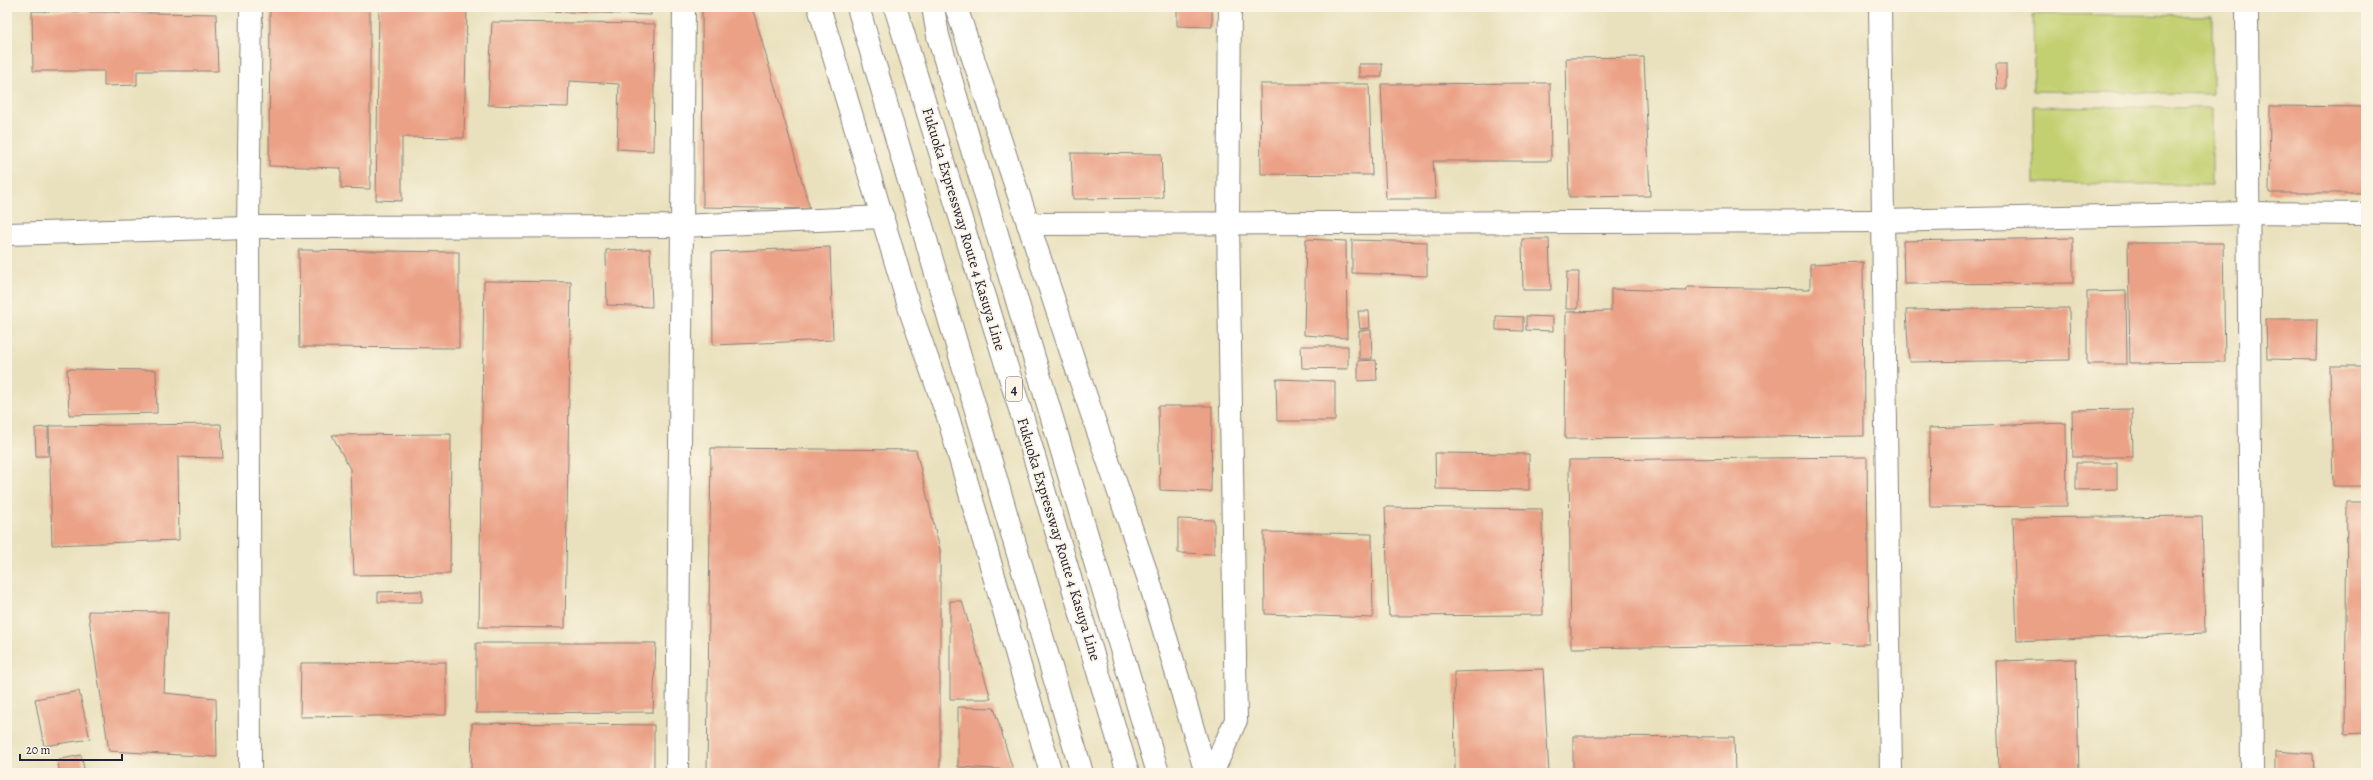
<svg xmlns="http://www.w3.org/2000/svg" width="2373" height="780" viewBox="0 0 2373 780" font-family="Alegreya,serif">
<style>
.pitch{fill:#c3d071;stroke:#727956}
.building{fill:#eba186}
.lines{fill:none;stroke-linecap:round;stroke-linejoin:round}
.minor-casing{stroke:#86827c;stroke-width:24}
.highway-casing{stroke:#86827c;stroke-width:24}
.minor{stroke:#fff;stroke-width:22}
.highway{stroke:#fff;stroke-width:22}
.labels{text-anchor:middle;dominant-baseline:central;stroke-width:4;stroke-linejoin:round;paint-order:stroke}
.shield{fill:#fcf5e5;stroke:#63616e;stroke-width:1}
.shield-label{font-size:14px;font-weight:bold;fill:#22223b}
.street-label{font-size:15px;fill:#22223b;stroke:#fcf5e5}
</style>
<rect width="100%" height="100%" fill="#fcf5e5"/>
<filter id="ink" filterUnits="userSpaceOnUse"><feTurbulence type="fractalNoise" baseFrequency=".025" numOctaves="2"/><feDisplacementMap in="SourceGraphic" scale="8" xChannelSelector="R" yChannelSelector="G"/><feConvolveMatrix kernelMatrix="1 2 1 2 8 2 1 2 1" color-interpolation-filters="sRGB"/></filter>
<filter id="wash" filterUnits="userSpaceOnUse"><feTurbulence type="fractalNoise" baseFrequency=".012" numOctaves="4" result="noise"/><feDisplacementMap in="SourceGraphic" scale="16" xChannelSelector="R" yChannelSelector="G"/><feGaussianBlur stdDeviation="0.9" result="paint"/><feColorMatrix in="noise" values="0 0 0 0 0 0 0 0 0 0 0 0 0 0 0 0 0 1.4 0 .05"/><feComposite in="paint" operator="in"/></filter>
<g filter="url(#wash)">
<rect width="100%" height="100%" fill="#e9e1bd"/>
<g class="pitch">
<polygon points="2033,14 2212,16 2212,94 2034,91"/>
<polygon points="2033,106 2212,108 2212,185 2034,183"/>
</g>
<g id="blocks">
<g class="building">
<polygon points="270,7 370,7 370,189 341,188 341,168 269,166"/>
<polygon points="379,7 467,7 464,138 402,137 402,201 376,200"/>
<polygon points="491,7 651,7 651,15 491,9"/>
<polygon points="702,7 752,7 810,209 703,207"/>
<polygon points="1177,7 1212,7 1212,27 1177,26"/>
<polygon points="1337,7 1390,7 1390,10 1337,8"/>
<polygon points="32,11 216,14 218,71 137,71 137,85 104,86 104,71 33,71"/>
<polygon points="492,22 655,24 653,151 617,149 619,84 569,81 568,107 488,105"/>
<polygon points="1644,57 1650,196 1569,197 1566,58"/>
<rect x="1359" y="64" width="23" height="13"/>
<polygon points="1996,64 2006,64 2006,89 1997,89"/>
<polygon points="1550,83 1551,161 1433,161 1436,199 1386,199 1381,84"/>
<polygon points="1260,84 1369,84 1372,175 1261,174"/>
<polygon points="2270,106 2366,107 2366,193 2269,193"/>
<polygon points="1071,153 1161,154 1163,198 1073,199"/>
<polygon points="2073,238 2073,283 1904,284 1903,241"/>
<polygon points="1306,239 1346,241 1347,338 1304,335"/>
<polygon points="1522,239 1549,239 1551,290 1523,290"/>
<polygon points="1352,240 1427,242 1427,276 1352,273"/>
<polygon points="2128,243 2223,243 2225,362 2130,363"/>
<polygon points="830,247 833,340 713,345 712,252"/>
<polygon points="650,249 652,307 607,305 606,250"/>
<polygon points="299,250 459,252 459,348 300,347"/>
<polygon points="1863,262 1864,436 1565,439 1566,312 1611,311 1611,289 1687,291 1687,287 1810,289 1810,264"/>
<polygon points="1567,272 1579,272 1578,309 1566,309"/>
<polygon points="484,281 571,282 565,628 479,627"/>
<polygon points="2126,291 2127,364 2087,364 2087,292"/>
<polygon points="2069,308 2070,360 1909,362 1906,310"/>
<polygon points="1358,311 1369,311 1370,328 1360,329"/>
<polygon points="1496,316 1523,317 1523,331 1496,330"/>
<polygon points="1526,316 1553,317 1553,331 1526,330"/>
<polygon points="2266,319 2317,319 2316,360 2267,359"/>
<polygon points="1371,330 1372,359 1359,359 1359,331"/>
<polygon points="1301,346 1348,346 1348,369 1302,368"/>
<polygon points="1376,360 1377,380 1358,381 1358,361"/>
<polygon points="2330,366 2366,366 2366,486 2333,486"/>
<polygon points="67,369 156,370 157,413 69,415"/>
<polygon points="1276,379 1335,381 1335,421 1277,421"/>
<polygon points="1158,406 1212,406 1211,492 1160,490"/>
<polygon points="2132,409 2133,457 2073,457 2072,410"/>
<polygon points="2066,423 2067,506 1930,507 1929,428"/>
<polygon points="221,424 223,458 178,457 179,540 52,545 49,426"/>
<polygon points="48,427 48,456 36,456 35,428"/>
<polygon points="451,434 450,574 354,575 350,469 332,435"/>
<polygon points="711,448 916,450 940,550 940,773 707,773"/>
<polygon points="1435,453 1529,454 1529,490 1436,489"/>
<polygon points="1867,457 1869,644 1571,648 1569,460"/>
<polygon points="2076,463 2117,463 2117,489 2076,490"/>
<polygon points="2347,502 2366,502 2366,733 2345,734"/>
<polygon points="1385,507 1542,509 1543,615 1389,616"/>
<polygon points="2202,516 2205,633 2017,641 2013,518"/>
<polygon points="1178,519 1214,520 1214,554 1178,553"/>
<polygon points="1264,532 1372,534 1373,618 1265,614"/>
<polygon points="422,591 422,602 378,602 378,592"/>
<polygon points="950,601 962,601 991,699 950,699"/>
<polygon points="88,611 168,612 164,693 216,698 217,757 109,751"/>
<polygon points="476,643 656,643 653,712 476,713"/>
<polygon points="2076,659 2079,773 1999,773 1996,661"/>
<polygon points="446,662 446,715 300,717 301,663"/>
<polygon points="1543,669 1549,773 1455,773 1454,672"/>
<polygon points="79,691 90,739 44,746 35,699"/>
<polygon points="958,707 994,708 1013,770 958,767"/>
<polygon points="472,723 654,725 654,773 471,773"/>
<polygon points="1573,736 1734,737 1735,773 1573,773"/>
<polygon points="2275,751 2313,754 2314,773 2275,773"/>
<polygon points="81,755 85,773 60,773 57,760"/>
<polygon points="973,770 989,772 989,773 973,773"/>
</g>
</g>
</g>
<g filter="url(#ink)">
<use href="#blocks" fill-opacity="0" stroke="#86827c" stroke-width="1"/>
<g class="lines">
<defs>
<g id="minor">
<polyline points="819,7 911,313 948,417 1051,773"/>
<polyline points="956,7 1083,388 1149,580 1206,773"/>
<polyline points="1880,7 1891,773"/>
<polyline points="2247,7 2252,773"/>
<polyline points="1028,224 1882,221 2249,213 2366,214"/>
<polyline points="7,234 248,227 682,226 883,217"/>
<polyline points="250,773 248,227 251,7"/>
<polyline points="677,773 684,7"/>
<polyline points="1212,773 1236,720 1228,221 1230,7"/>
</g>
<g id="highway">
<polyline points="858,7 1082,773"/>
<polyline points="895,7 1023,419 1128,773"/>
<polyline points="933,7 938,36 1158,773"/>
</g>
</defs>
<use href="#minor" class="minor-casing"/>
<use href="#highway" class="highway-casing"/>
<use href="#minor" class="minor"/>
<use href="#highway" class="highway"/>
</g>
</g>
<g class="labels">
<rect class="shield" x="1006" y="377" width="16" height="24" rx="3"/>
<g class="shield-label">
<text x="1014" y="389">4</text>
</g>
<g class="street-label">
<text transform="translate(964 229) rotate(73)">Fukuoka Expressway Route 4 Kasuya Line</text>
<text transform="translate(1059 539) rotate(73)">Fukuoka Expressway Route 4 Kasuya Line</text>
</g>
</g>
<rect width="2373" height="780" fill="none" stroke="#fcf5e5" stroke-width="24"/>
<path d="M20 754v6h102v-6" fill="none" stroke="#22223b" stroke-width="2"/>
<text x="26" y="754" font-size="12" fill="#22223b" stroke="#fcf5e5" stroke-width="3" paint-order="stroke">20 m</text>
</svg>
